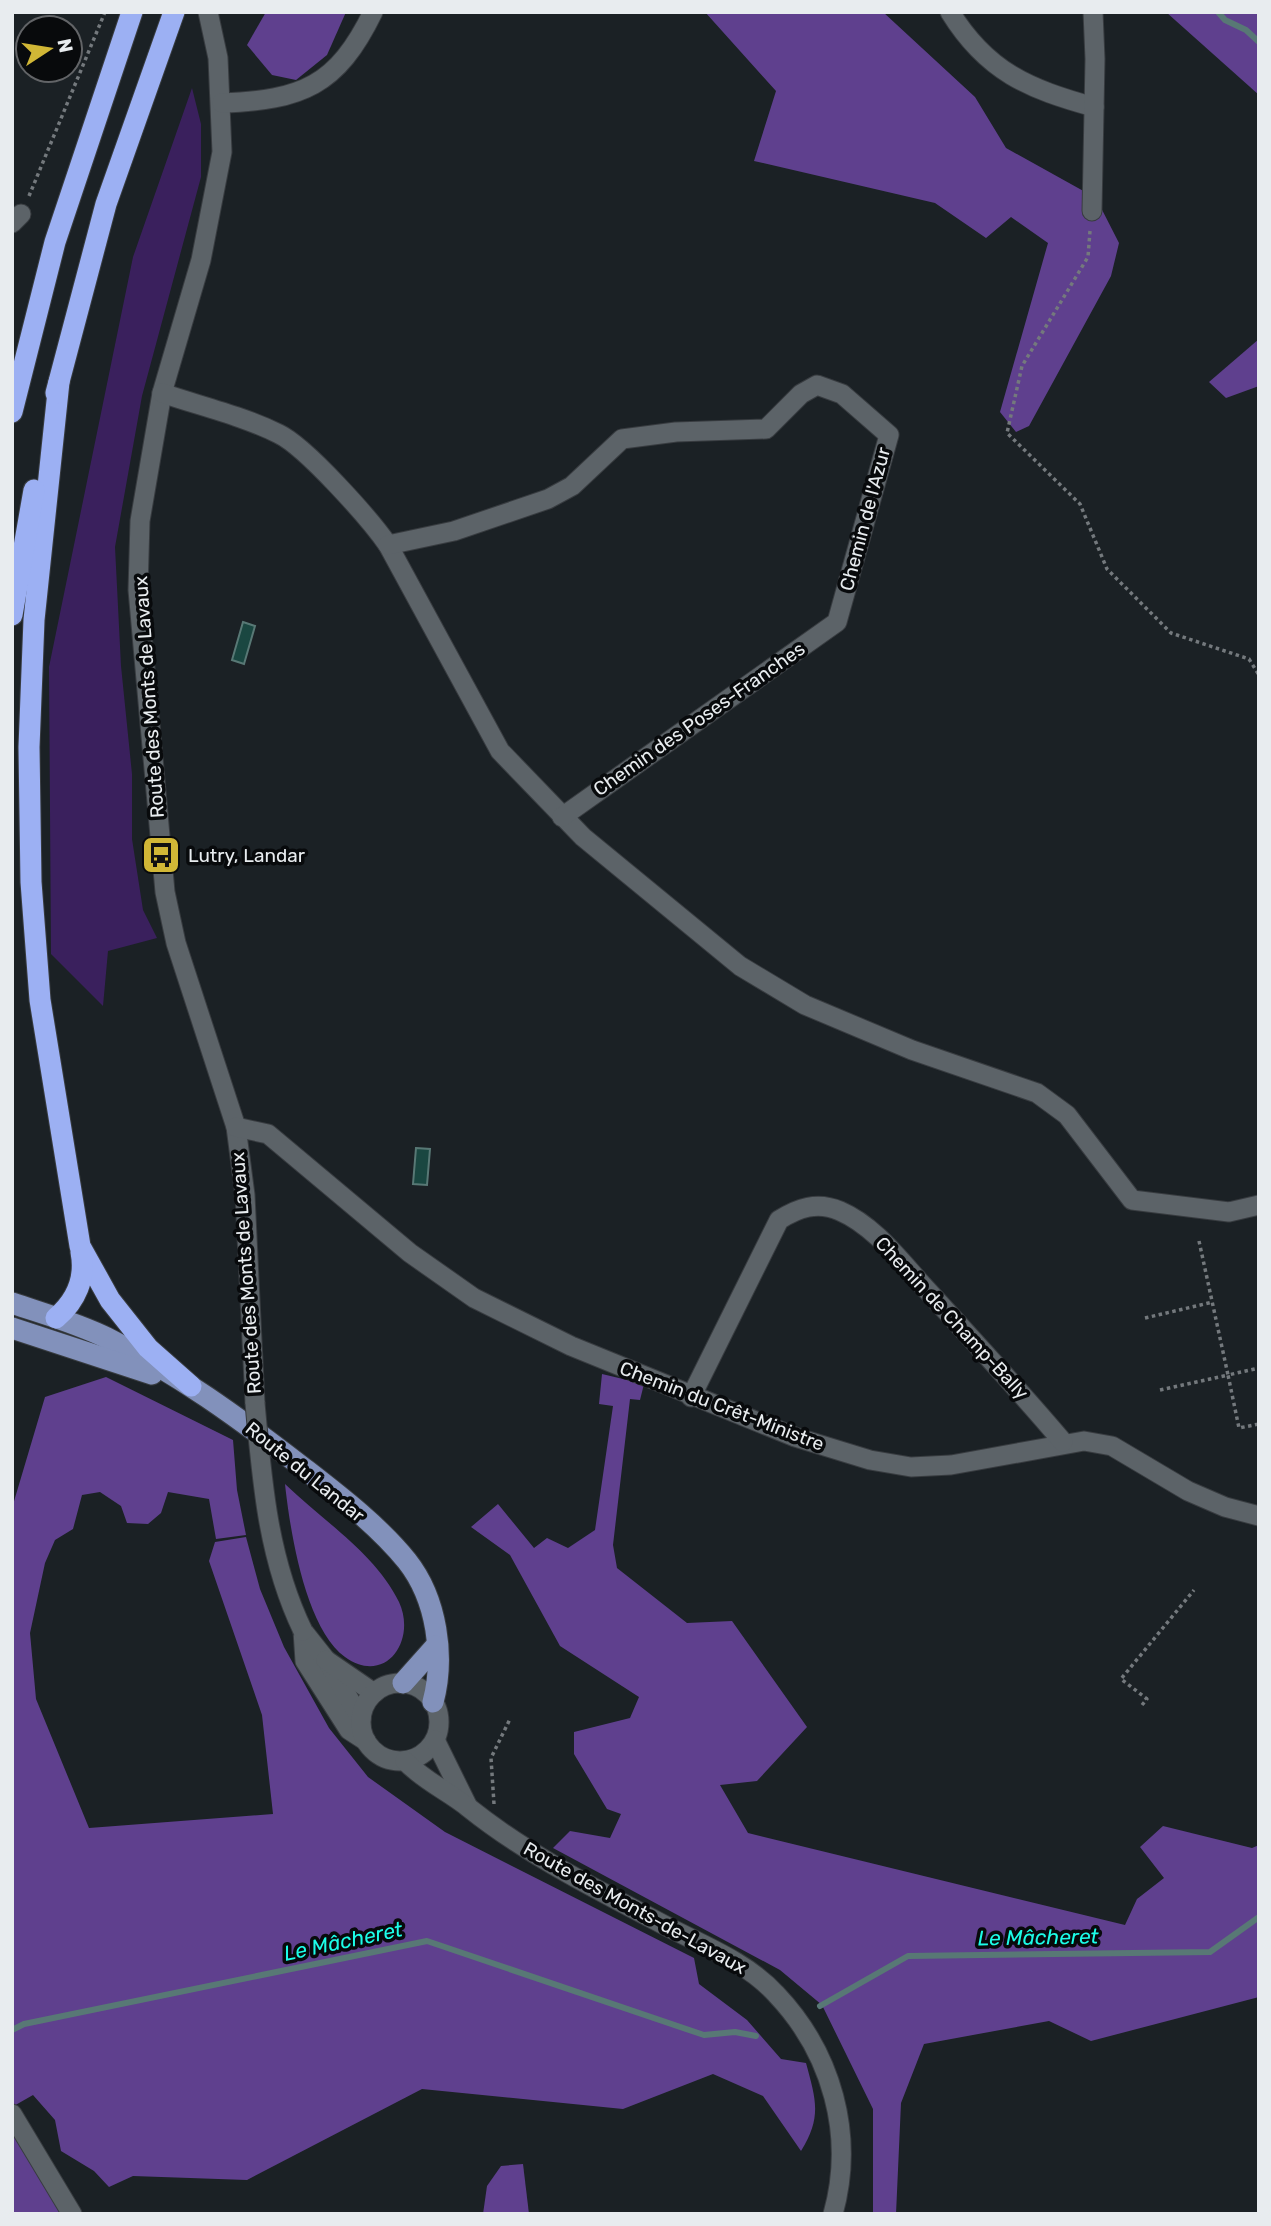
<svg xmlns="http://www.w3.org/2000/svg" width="1271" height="2226" viewBox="0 0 1271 2226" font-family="Rubik,sans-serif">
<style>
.green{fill:#3a205d}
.forest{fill:#5f408e}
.water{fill:#1a4741;stroke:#587875;stroke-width:2}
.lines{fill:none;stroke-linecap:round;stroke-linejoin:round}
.stream{stroke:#587875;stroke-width:6}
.minor-casing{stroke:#383c40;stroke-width:21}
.major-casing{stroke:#383c40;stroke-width:23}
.highway-casing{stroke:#383c40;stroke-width:23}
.path{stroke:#74797d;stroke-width:3.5;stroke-dasharray:3.5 3.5;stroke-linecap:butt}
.minor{stroke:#5c6368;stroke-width:19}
.major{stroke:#8291bb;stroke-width:21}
.highway{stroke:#9cb0f3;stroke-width:21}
.minor-bridge-casing{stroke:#383c40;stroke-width:21;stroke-linecap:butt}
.minor-bridge{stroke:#5c6368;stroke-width:19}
.labels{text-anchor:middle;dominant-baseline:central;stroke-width:7;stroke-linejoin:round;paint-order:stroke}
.street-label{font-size:19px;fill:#e8ecef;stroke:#080a0c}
.poi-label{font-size:19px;fill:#e8ecef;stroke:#080a0c;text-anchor:start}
.water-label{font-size:21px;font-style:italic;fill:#1cfde8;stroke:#080a0c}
</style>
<rect width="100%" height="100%" fill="#1b2125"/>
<polygon class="green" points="192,88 201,124 201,177 142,396 115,547 121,666 132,774 132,839 143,910 157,938 108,951 103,1006 51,954 49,667 133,257"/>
<g class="forest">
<polygon points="266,12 346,12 327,55 296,80 272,75 247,45"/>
<polygon points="705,12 883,12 975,97 1006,148 1096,198 1119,243 1111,276 1029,426 1016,432 1000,412 1048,243 1011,217 986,238 935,203 754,161 776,91"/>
<polygon points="1166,12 1259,12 1259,95"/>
<polygon points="1259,339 1259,386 1226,398 1209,382"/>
<polygon points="602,1374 644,1384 640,1400 630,1399 613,1545 617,1568 687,1623 732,1621 807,1727 757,1781 720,1785 748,1833 1125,1925 1137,1899 1164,1878 1140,1847 1163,1826 1252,1848 1259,1845 1259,1997 1091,2041 1049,2021 924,2044 901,2103 896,2214 873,2214 873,2109 822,2005 780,1970 553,1848 570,1831 610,1838 621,1814 607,1809 574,1754 574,1732 630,1718 639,1697 560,1646 510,1555 471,1527 498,1504 534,1548 547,1538 568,1548 595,1530 613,1406 599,1404"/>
<path d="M106 1377 233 1440 237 1490 246 1535 216 1539 209 1499 168 1492 161 1513 148 1524 127 1523 121 1506 100 1492 82 1495 73 1529 55 1540 45 1563 30 1633 36 1699 89 1828 273 1814 262 1715 209 1561 215 1542 246 1537 260 1589 284 1647 329 1728 368 1777 445 1832 694 1958 699 1984 747 2020 781 2059 806 2063C816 2100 822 2117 801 2151L763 2096 713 2074 623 2109 422 2089 247 2180 133 2176 109 2187 94 2171 61 2151 55 2120 33 2095 12 2107V1508L45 1397Z"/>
<path d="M285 1484C323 1521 375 1553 399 1602 417 1641 385 1686 345 1657 305 1628 290 1530 285 1484Z"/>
<polygon points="12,2129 77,2214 12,2214"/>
<polygon points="523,2164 529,2214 483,2214 487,2186 501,2166"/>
</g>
<g class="water">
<polygon points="243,622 255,626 244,664 232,660"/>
<polygon points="416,1148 430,1149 427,1185 413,1184"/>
</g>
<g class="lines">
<g class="stream">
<polyline points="1218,12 1225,20 1246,30 1259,42"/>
<polyline points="820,2006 908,1956 1210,1952 1259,1917"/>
<polyline points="12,2030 24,2024 427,1941 704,2035 735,2032 756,2036"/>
</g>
<defs>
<g id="minor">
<polyline points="208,12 218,58 222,152 201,260 162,393 140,521 138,590 165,892 176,943 236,1127 245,1195 255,1403"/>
<path d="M950 12C987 72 1029 89 1094 107"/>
<path d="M222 103C302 100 337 86 373 12"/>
<polyline points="1092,211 1095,59 1093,12"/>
<polyline points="12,223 21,214"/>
<path d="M162 393C200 406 243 416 279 434 306 447 370 519 388 545L500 751 583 837 740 966 805 1005 912 1050 1037 1093 1067 1115 1132 1200 1229 1212 1259 1205"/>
<polyline points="388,545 454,531 548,499 572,486 622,439 676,432 766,429 801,394 817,385 842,394 889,435 837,622 562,817"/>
<polyline points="236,1127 268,1134 410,1253 474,1298 571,1346 795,1437 870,1460 911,1467 951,1465 1084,1441 1112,1446 1188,1491 1225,1507 1259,1516"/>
<path d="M691 1397 779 1220C798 1208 817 1201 840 1211 875 1226 901 1262 927 1290 973 1340 1019 1390 1063 1442"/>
<polyline points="303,1631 305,1661 349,1730 366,1741"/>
<polyline points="303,1631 326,1660 361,1719"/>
<polyline points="326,1660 374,1693"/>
<circle cx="400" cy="1722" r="39"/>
<polyline points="435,1740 468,1807"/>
<path d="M405 1761C424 1781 448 1791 469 1808 529 1856 600 1891 668 1927 705 1946 748 1963 776 1994 832 2053 855 2135 833 2214"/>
<polyline points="12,2114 72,2214"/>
</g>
<g id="major">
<path d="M12 1303C44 1314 77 1323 107 1338 177 1373 239 1418 301 1466 337 1494 378 1525 407 1561 437 1599 445 1657 433 1702"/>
<polyline points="12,1328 152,1374"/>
<polyline points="403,1683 436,1646"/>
</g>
<g id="highway">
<polyline points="59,382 34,620 29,747 31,882 40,1000 80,1246 110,1300 148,1348 191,1386"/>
<polyline points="56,393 106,204 174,12"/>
<polyline points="12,412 55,242 132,12"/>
<polyline points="12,615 34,490"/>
<path d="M56 1318C76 1301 86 1278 81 1252"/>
</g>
</defs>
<use href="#minor" class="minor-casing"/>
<use href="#major" class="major-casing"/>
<use href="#highway" class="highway-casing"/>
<g class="path">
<polyline points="29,196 105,12"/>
<polyline points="1090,231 1088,257 1022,366 1007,433 1080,504 1107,569 1171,633 1249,659 1259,675"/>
<polyline points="1199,1241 1228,1375 1259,1368"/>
<polyline points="1145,1318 1213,1302"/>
<polyline points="1160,1390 1228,1375 1239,1428 1259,1424"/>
<polyline points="1142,1705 1147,1699 1121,1679 1194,1590"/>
<polyline points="494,1804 491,1758 510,1719"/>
</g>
<use href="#minor" class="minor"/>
<use href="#major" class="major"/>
<use href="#highway" class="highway"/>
<defs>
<path id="minor-bridge" d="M255 1403C262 1482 268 1559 303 1631"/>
</defs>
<use href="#minor-bridge" class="minor-bridge-casing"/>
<use href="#minor-bridge" class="minor-bridge"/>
</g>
<defs>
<symbol id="bus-square" viewBox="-11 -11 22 22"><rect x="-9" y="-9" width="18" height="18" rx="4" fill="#d1b736" stroke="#080a0c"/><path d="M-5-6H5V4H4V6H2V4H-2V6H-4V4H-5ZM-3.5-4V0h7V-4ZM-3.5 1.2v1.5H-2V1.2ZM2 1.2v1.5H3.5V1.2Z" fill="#111"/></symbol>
</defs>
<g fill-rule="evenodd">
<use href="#bus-square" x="139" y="833" width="44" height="44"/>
</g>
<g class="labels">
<g class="street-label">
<text transform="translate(865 519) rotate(-75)">Chemin de l'Azur</text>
<text transform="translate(149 697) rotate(-94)">Route des Monts de Lavaux</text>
<text transform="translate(699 719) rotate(-35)">Chemin des Poses-Franches</text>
<text transform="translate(246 1273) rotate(-94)">Route des Monts de Lavaux</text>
<text transform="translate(952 1318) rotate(47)">Chemin de Champ-Bally</text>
<text transform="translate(722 1406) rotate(21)">Chemin du Crêt-Ministre</text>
<text transform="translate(305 1472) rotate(39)">Route du Landar</text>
<text transform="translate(635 1908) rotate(29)">Route des Monts-de-Lavaux</text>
</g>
<g class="poi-label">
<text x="188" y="855">Lutry, Landar</text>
</g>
<g class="water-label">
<text transform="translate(1038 1937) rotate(-1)">Le Mâcheret</text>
<text transform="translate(343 1941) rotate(-12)">Le Mâcheret</text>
</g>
</g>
<rect width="1271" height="2226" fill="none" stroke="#e8ecef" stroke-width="28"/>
<g transform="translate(49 49) rotate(78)"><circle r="33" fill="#080a0c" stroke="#626467" stroke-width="2"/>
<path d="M0-5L12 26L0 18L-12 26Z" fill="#d1b736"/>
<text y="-10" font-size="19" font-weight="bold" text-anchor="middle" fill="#e8ecef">N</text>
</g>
</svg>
